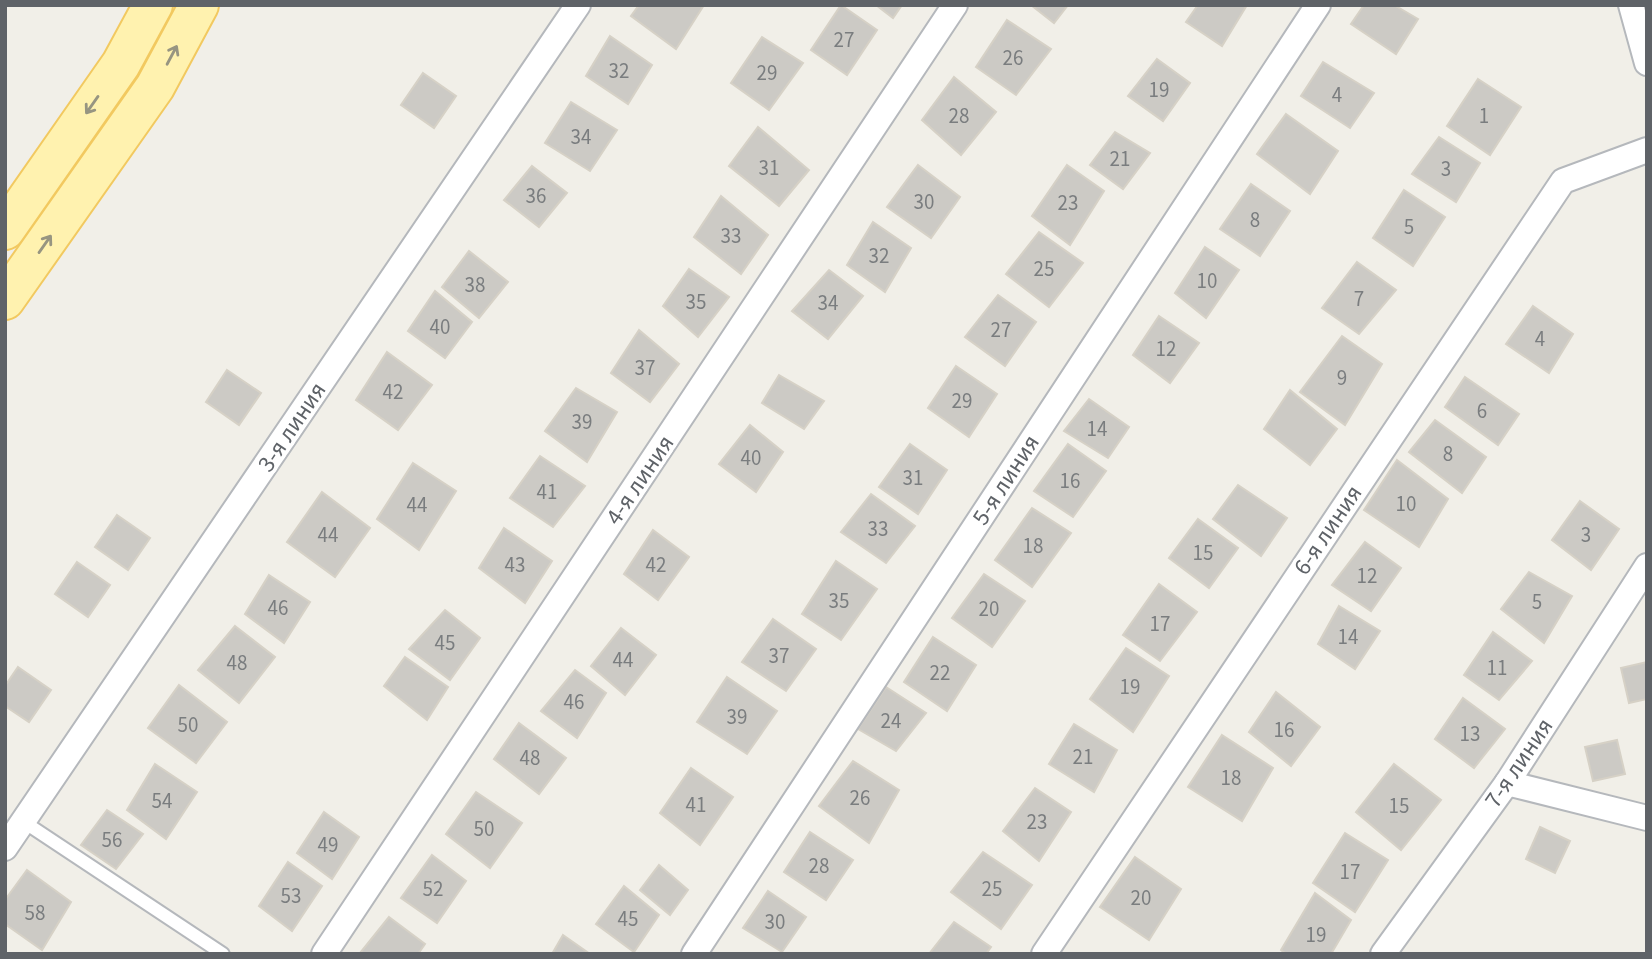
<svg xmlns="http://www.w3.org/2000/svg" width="1652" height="959" viewBox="0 0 1652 959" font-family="'Source Sans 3',sans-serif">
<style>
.building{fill:#cccac5;stroke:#d6d1c6;stroke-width:2}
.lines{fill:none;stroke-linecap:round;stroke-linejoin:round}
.lane-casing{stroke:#b5b8bc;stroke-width:16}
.street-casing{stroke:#b5b8bc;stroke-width:28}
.primary-casing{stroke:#f2c960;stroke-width:42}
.lane{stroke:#fff;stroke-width:12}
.street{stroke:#fff;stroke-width:24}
.primary{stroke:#fff2af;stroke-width:38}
.oneway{stroke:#979581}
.labels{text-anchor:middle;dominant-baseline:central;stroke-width:7;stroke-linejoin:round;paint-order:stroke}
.number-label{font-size:21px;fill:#7a7d7f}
.street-label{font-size:24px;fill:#5f6368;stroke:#fff}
</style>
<rect width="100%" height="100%" fill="#f1efe8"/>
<g class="building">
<polygon points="639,5 704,5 676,49 631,16"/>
<polygon points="841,5 877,30 847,75 811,50"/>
<polygon points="876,5 902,5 893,18"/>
<polygon points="1031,5 1068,5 1054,23"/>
<polygon points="1198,5 1247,5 1222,46 1186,22"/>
<polygon points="1364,5 1394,5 1418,19 1396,54 1351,24"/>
<polygon points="1007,20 1051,49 1016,95 976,67"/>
<polygon points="610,36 652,65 628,104 586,76"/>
<polygon points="762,37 803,63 769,110 731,83"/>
<polygon points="1157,59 1190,83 1163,121 1128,96"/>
<polygon points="1323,62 1374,93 1350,128 1301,96"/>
<polygon points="423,73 456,96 434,128 401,105"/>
<polygon points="954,77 996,112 961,155 922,120"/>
<polygon points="1478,79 1521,107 1490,155 1447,126"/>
<polygon points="571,102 617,130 590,171 545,143"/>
<polygon points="1286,114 1338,151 1310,194 1257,154"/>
<polygon points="758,127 809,170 779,206 729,166"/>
<polygon points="1115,132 1150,153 1123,189 1090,165"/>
<polygon points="1439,137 1480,163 1456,202 1412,174"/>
<polygon points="918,165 960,197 931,238 887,207"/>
<polygon points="1067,165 1104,191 1070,245 1032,216"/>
<polygon points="532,166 567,193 539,227 504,200"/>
<polygon points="1251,184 1290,211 1260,256 1220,229"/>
<polygon points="1404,190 1445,217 1413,266 1373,238"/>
<polygon points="721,196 768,235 741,274 694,237"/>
<polygon points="873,222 911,248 885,292 847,265"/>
<polygon points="1039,232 1083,263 1049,307 1006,274"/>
<polygon points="1205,247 1239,270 1206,318 1175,293"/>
<polygon points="469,251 508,282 479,318 442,287"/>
<polygon points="1357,262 1396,290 1359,334 1322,308"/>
<polygon points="689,269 729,297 698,337 663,306"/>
<polygon points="829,270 863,296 828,339 792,311"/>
<polygon points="435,291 472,322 445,358 408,331"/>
<polygon points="998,295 1036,322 1005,366 965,337"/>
<polygon points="1533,306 1573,334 1549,373 1506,344"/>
<polygon points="1159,316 1199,343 1170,383 1133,355"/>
<polygon points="639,330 679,364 650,402 611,373"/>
<polygon points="1342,336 1382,364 1345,425 1300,392"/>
<polygon points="387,352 432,385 398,430 356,400"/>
<polygon points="956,366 997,394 969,437 928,408"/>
<polygon points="227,370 261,393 239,425 206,402"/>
<polygon points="779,375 824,401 804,429 762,403"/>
<polygon points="1465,377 1519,414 1498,445 1445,407"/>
<polygon points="576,388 617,412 587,462 545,431"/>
<polygon points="1290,390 1337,429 1310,465 1264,429"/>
<polygon points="1089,399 1129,427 1108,458 1064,431"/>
<polygon points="1435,420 1486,457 1462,493 1409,452"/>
<polygon points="750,425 783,452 756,492 719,464"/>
<polygon points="910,444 947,470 918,514 879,487"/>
<polygon points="1068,444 1106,471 1073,517 1034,491"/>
<polygon points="540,456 585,486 553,527 510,498"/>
<polygon points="1397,460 1448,499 1419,547 1364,510"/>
<polygon points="413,463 456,491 419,550 377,519"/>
<polygon points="1238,485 1287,518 1261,556 1213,519"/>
<polygon points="322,492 370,528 335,577 287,542"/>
<polygon points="871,494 915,526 886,563 841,532"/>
<polygon points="1580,501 1619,529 1591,570 1552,540"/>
<polygon points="1032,508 1071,533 1032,587 995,560"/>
<polygon points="117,515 150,538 128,570 95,547"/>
<polygon points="1198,519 1238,548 1209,588 1169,558"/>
<polygon points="504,528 552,561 525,603 479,568"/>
<polygon points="653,530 689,557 658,600 624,574"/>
<polygon points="1365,542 1401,568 1371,611 1332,585"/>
<polygon points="836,561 877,589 841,640 802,614"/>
<polygon points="77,562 110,585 88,617 55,594"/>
<polygon points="1529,572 1572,596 1544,643 1501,609"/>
<polygon points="984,574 1025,601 992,647 952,618"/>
<polygon points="269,575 310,602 284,643 245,614"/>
<polygon points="1159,584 1197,612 1160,661 1123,635"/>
<polygon points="1339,606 1380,631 1355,669 1318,644"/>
<polygon points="445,610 480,638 450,680 409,649"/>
<polygon points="773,619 816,649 786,691 742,662"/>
<polygon points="235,626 275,657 239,703 198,670"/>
<polygon points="621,628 656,655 625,695 591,666"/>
<polygon points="1493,632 1532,661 1499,700 1464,675"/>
<polygon points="933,637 976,665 947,711 904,682"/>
<polygon points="1126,648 1169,676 1133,732 1090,699"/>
<polygon points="405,657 448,687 427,720 384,686"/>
<polygon points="1647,662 1647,699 1629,703 1621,668"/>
<polygon points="18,667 51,690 29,722 5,706 5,686"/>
<polygon points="575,670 606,693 577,738 541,711"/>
<polygon points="727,677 777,711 747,754 697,722"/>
<polygon points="179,685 227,722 196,763 148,728"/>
<polygon points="886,687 926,713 896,751 858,729"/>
<polygon points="1276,692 1320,727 1291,766 1249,732"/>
<polygon points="1463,698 1505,729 1474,768 1435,739"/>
<polygon points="519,723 566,758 539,794 494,759"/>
<polygon points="1074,724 1117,750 1094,792 1049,764"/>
<polygon points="1222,735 1273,768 1242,821 1188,787"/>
<polygon points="1617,740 1625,774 1593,781 1585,747"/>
<polygon points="853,761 899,790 869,843 819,806"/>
<polygon points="155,764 197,792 166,839 127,810"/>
<polygon points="1394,764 1441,800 1401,850 1356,812"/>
<polygon points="691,768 733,797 700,845 660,813"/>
<polygon points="1035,788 1071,812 1039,861 1003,831"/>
<polygon points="476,792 522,823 490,868 446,834"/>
<polygon points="107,810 143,834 116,869 81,845"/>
<polygon points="324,812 359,837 332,879 297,853"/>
<polygon points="1540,827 1570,841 1555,873 1526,859"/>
<polygon points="810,832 853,860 826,900 784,872"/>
<polygon points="1345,833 1388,860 1355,912 1313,883"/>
<polygon points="983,852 1032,885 1001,929 951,892"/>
<polygon points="432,855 466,881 437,923 401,898"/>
<polygon points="1135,857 1181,889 1149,940 1100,907"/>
<polygon points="288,862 322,886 292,931 259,906"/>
<polygon points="659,865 688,890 670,915 640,890"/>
<polygon points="27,870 71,902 42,950 5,924 5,900"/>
<polygon points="624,886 659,915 634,952 596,924"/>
<polygon points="768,891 806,917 782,952 743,928"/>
<polygon points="1315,893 1351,920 1331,954 1286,954 1281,950"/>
<polygon points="389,917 425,944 418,954 360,953"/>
<polygon points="954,922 991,947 986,954 929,954"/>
<polygon points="563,935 590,954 552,954"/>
</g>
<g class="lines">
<defs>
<polyline id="lane" points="24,822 223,954"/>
<g id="street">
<polyline points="1631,5 1647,63"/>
<polyline points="1507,783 1647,818"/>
<polyline points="5,848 578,5"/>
<polyline points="324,954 955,5"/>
<polyline points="694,954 1318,5"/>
<polyline points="1044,954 1563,181 1647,150"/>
<polyline points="1383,954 1507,783 1647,566"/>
</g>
<g id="primary">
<polyline points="5,230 121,64 153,5"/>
<polyline points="5,300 155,87 199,5"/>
</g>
</defs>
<use href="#lane" class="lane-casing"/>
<use href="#street" class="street-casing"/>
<use href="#primary" class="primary-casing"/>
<use href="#lane" class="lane"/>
<use href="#street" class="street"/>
<use href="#primary" class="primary"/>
</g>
<defs><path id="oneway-shaft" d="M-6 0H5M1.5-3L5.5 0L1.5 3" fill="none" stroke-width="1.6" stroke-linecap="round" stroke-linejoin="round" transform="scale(1.75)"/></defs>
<g class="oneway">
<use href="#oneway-shaft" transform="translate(172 55) rotate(-62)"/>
<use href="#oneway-shaft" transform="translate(92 105) rotate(125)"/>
<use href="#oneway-shaft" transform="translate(45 244) rotate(-55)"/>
</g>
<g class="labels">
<g class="number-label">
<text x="844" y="40">27</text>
<text x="1013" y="58">26</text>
<text x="619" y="71">32</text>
<text x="767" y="73">29</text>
<text x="1159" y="90">19</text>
<text x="1337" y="95">4</text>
<text x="959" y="116">28</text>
<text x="1484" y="116">1</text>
<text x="581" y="137">34</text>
<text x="1120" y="159">21</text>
<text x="769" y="168">31</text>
<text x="1446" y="169">3</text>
<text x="536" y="196">36</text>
<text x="924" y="202">30</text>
<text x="1068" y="203">23</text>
<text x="1255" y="220">8</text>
<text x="1409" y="227">5</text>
<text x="731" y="236">33</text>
<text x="879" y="256">32</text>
<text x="1044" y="269">25</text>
<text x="1207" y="281">10</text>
<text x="475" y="285">38</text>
<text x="1359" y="299">7</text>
<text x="696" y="302">35</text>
<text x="828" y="303">34</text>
<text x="440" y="327">40</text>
<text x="1001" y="330">27</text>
<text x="1540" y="339">4</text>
<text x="1166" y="349">12</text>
<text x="645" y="368">37</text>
<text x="1342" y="378">9</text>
<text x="393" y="392">42</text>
<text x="962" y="401">29</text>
<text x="1482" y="411">6</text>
<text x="582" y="422">39</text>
<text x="1097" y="429">14</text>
<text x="1448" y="454">8</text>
<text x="751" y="458">40</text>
<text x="913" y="478">31</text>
<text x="1070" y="481">16</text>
<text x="547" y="492">41</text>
<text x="1406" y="504">10</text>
<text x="417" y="505">44</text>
<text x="878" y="529">33</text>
<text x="328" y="535">44</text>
<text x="1586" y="535">3</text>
<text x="1033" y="546">18</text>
<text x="1203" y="553">15</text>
<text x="515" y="565">43</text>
<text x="656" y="565">42</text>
<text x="1367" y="576">12</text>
<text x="839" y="601">35</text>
<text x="1537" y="602">5</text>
<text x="278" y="608">46</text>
<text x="989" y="609">20</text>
<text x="1160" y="624">17</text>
<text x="1348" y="637">14</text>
<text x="445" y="643">45</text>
<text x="779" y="656">37</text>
<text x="623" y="660">44</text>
<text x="237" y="663">48</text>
<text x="1497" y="668">11</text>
<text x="940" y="673">22</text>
<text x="1130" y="687">19</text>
<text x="574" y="702">46</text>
<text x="737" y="717">39</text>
<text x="891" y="721">24</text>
<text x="188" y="725">50</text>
<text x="1284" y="730">16</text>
<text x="1470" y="734">13</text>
<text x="1083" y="757">21</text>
<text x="530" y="758">48</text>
<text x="1231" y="778">18</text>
<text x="860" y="798">26</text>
<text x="162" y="801">54</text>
<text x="696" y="805">41</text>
<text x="1399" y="806">15</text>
<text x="1037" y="822">23</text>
<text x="484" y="829">50</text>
<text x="112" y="840">56</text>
<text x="328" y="845">49</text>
<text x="819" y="866">28</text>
<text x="1350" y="872">17</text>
<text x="433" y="889">52</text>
<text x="992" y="889">25</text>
<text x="291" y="896">53</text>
<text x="1141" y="898">20</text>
<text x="35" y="913">58</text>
<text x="628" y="919">45</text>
<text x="775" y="922">30</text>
<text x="1316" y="935">19</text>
</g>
<g class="street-label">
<text transform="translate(292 427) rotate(-56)">3-я линия</text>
<text transform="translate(640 480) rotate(-56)">4-я линия</text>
<text transform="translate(1006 480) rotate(-57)">5-я линия</text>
<text transform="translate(1328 530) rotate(-56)">6-я линия</text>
<text transform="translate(1519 763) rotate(-56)">7-я линия</text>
</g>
</g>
<rect width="1652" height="959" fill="none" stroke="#5f6368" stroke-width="14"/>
</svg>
